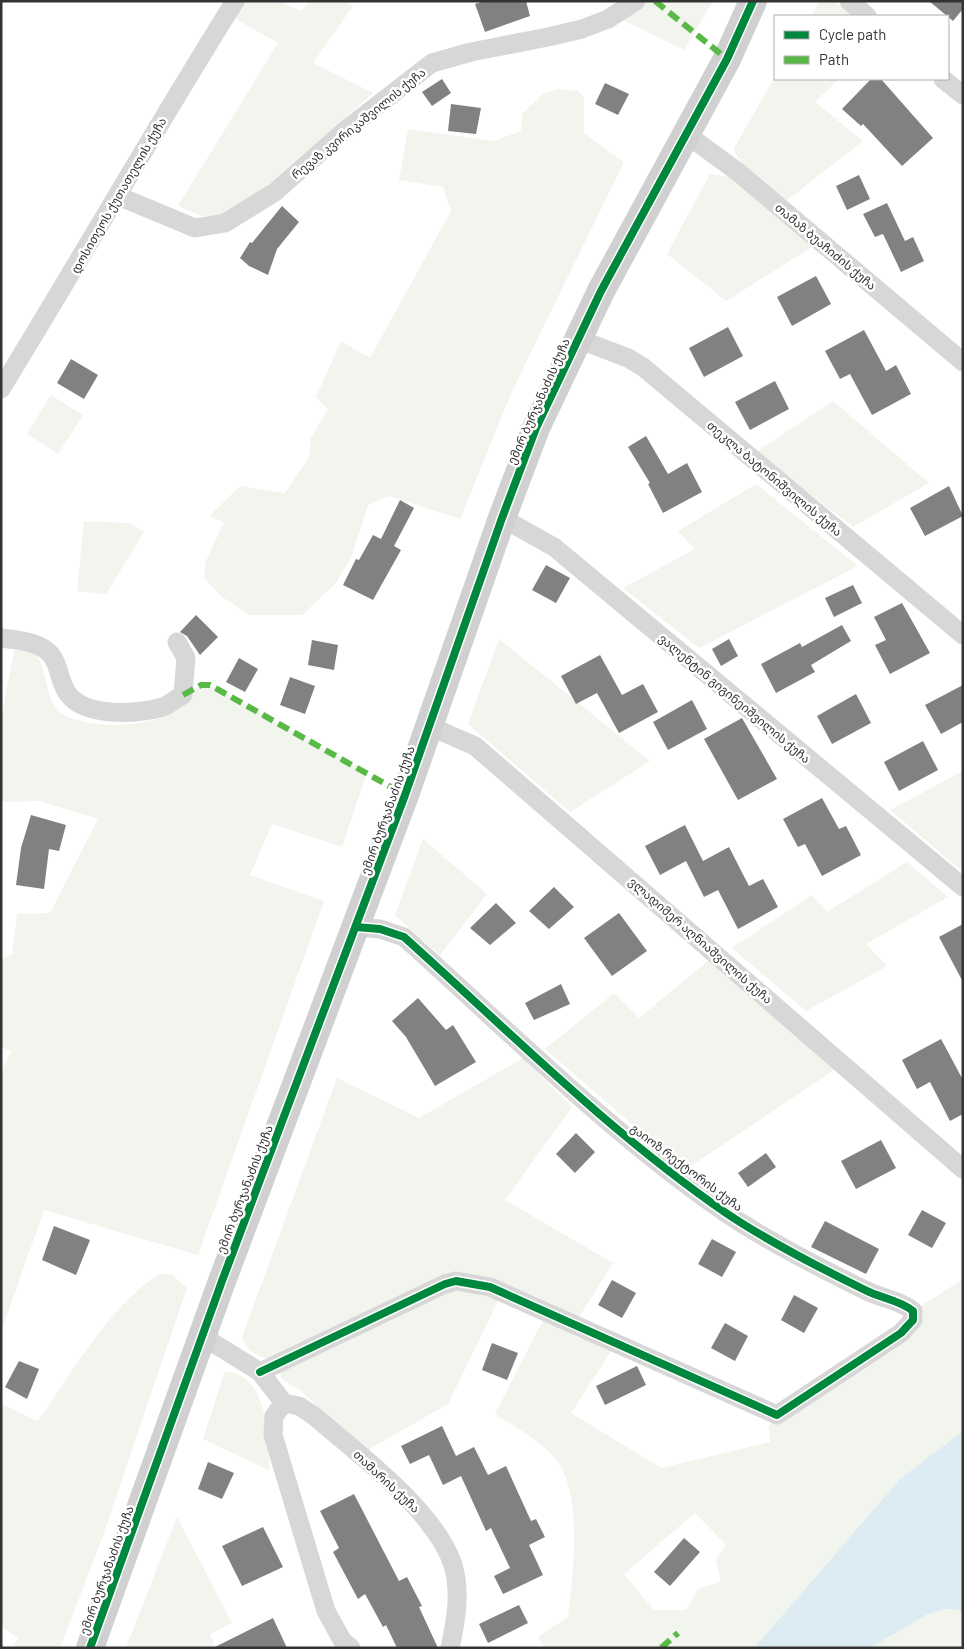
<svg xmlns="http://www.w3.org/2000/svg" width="964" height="1649" viewBox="0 0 964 1649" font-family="Barlow,'Noto Sans Georgian',sans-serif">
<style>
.green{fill:#f1f5ed;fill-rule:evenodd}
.water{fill:#ddebf3}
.building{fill:#818181}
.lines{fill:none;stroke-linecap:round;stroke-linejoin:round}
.street{stroke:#d7d7d7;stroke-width:19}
.secondary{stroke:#d0d0d0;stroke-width:28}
.quiet{stroke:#58b947;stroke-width:6;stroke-dasharray:12 6;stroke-linecap:butt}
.cycleway-casing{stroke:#fff;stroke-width:11}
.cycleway{stroke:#00873e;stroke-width:8}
.labels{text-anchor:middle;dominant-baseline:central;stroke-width:5;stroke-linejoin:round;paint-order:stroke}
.street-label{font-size:12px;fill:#333;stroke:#fff}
</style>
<rect width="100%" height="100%" fill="#fff"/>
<g class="green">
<polygon points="242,1 279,1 301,11 310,1 346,1 353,6 313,63 373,93 258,194 230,213 216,216 201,216 178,206 278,43 232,17"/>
<polygon points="647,1 713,1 684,50 623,20"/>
<polygon points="820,1 835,1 853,16 811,16"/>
<path d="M775 77V79H839L815 102 863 141 786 201C773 189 736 165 734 148Z"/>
<polygon points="560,89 578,91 584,97 584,133 624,162 513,389 460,519 389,496 368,505 351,558 336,583 302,615 249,615 221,596 204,578 205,563 224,522 209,516 240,486 285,493 309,457 311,437 328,410 316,397 341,341 370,358 451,211 443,187 399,180 408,129 494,141 521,131 522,114 544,93"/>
<polygon points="710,174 730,177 812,247 726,301 667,254"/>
<polygon points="51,395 83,415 58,454 27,434"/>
<polygon points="833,401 929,483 853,527 756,452"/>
<polygon points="756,484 858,566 699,648 623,588 695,549 678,531"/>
<polygon points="84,521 129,523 144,532 106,594 77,591"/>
<polygon points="499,639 650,761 570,812 468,724"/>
<path d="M15 647C20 649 28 649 33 652 46 660 45 694 56 708 73 729 130 727 154 720 167 716 180 707 191 701L196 688 210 685 367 772 342 847 272 824 250 875 324 901 198 1255 44 1210 1 1332V1070L12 1051 1 1047V959L12 954 17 914 50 913 98 819 39 801 1 802V718Z"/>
<polygon points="963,771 963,872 890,810"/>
<polygon points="423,839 487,894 440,955 395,915"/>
<polygon points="907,862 948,897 866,944 887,966 806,1011 732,948 812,895 827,912"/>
<polygon points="709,960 836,1069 685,1170 545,1049 614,993 639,1018"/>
<path d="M523 1058 572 1107 505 1200 613 1263 579 1317 482 1276 458 1273 270 1359C258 1358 245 1349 242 1337L337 1078 419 1118Z"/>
<path d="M159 1274H171L187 1288 101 1541 60 1648H12L18 1638 1 1626V1404L38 1421C74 1370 107 1309 159 1274Z"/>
<path d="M963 1279V1431L900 1479 754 1648H545L538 1637 568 1617C573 1574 584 1490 554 1457 537 1439 515 1427 495 1414L544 1318 614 1347 571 1413 661 1468 770 1442 769 1425 794 1411 920 1324 923 1315 921 1306ZM695 1513 726 1545 716 1560 721 1582 698 1589 686 1610H654L624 1574Z"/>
<polygon points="453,1286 500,1297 448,1404 368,1450 298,1389 281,1378 280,1370"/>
<path d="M225 1371C230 1373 239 1374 243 1377 269 1395 268 1444 270 1471L203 1439Z"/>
<polygon points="177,1517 232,1623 210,1634 216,1648 126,1648"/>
<polygon points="945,1609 960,1610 963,1613 963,1648 870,1648 928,1614"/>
</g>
<polygon class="water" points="963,1431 963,1613 959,1610 945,1609 928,1614 870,1648 754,1648 900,1479"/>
<g class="building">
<polygon points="484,1 526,1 530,16 485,32 475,4"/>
<polygon points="929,1 963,1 963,9 953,21"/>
<polygon points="442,79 451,93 432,106 422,92"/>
<polygon points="871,79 881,79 933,138 902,166 863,124 861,126 842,109"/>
<polygon points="605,83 629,94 618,115 595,104"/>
<polygon points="451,104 481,108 476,134 448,131"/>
<polygon points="859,175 870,199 847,210 836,186"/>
<polygon points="887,203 905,241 913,237 924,261 901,272 883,234 875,237 863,214"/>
<polygon points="282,206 299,222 277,249 268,275 249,266 240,258 250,242 252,243"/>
<polygon points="816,276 831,304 792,326 777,297"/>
<polygon points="728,327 743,356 704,377 689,348"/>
<polygon points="864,330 886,371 896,365 911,394 872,415 850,374 840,379 825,351"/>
<polygon points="71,359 98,375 84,399 57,383"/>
<polygon points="775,381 789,409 750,430 735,402"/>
<polygon points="646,436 668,474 687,463 702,492 663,513 648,484 650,483 628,447"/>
<polygon points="949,486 963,516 925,536 910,508"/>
<polygon points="400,500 414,508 394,546 401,550 373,600 343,585 356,559 359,560 373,535 381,539"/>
<polygon points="546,565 570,578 556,603 532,590"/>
<polygon points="853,585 862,603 834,617 825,598"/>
<polygon points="902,603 930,653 890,674 875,645 886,640 874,617"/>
<polygon points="196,615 218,637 200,655 187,636 180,632"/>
<polygon points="842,625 851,641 811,665 815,672 776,693 761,664 800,643 802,647"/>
<polygon points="729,639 738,656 721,666 712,649"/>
<polygon points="312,640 338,645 334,670 308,665"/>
<polygon points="600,655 622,695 643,684 658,712 619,733 597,693 576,704 561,676"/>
<polygon points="239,658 258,669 245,692 226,682"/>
<polygon points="290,677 315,686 305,714 280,705"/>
<polygon points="963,685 963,722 941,734 925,705"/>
<polygon points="856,694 871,723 832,744 817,716"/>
<polygon points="692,700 707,729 668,750 653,722"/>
<polygon points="742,718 777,779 738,800 704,739"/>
<polygon points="923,741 938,770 899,791 884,762"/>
<polygon points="822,798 839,829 846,826 861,855 822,876 805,844 798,847 783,819"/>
<polygon points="31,815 66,825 59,851 49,849 44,889 16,885 21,848"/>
<polygon points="685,825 703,861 729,847 749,886 763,879 778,907 738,929 718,890 704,897 686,861 660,875 645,846"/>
<polygon points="554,887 574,907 549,929 529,911"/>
<polygon points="496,903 516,923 490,945 470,928"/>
<polygon points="619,913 647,951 612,976 584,938"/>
<polygon points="963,924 963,982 939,937"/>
<polygon points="561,984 570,1004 534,1020 525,1003"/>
<polygon points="418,998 446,1030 453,1025 476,1062 435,1086 406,1037 392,1021"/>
<polygon points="941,1039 963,1080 963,1114 950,1121 930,1082 917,1089 902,1060"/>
<polygon points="576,1133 595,1152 575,1173 556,1154"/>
<polygon points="881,1140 896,1168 856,1189 841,1161"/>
<polygon points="766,1153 776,1167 748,1187 738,1173"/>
<polygon points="922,1210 946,1223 932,1248 908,1235"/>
<polygon points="825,1221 879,1249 866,1274 811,1247"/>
<polygon points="54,1226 90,1240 76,1275 42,1260"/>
<polygon points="712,1239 736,1252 722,1277 698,1264"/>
<polygon points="612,1280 636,1293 622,1318 598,1305"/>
<polygon points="794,1295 818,1308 804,1333 781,1320"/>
<polygon points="725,1323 748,1336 735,1361 711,1348"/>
<polygon points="492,1343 518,1353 507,1380 482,1370"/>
<polygon points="19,1361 39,1369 27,1399 5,1387"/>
<polygon points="637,1366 646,1385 605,1405 596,1386"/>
<polygon points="442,1426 456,1456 474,1447 488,1475 506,1466 531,1521 536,1519 545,1537 529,1545 543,1575 503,1594 494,1576 510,1568 491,1528 486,1531 461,1476 443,1485 429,1455 410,1464 401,1446"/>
<polygon points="208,1462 234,1473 222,1499 198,1489"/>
<polygon points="354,1494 399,1581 407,1577 422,1606 419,1607 438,1648 397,1648 386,1625 383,1627 365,1594 358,1599 333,1552 339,1548 320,1511"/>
<polygon points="263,1527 283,1567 242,1586 222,1546"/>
<polygon points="684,1538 700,1552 670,1586 654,1572"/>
<polygon points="519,1605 528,1623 488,1643 479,1624"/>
<polygon points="273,1618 287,1648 213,1648"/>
</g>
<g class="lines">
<g class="street">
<polyline points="849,1 867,16"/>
<polyline points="943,79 963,95"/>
<polyline points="686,134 738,172 963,362"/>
<polyline points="118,196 195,228 225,223 275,192 343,132 432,63 471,52 548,37 582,29 608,19 636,1"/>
<polyline points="578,339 628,358 643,367 963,635"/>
<path d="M1 389C80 260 155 129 235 1"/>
<polyline points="502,518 554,547 963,887"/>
<path d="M1 638C16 640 33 641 46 650 60 660 58 681 68 694 86 718 138 714 163 707 170 704 177 698 183 695L186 658 177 642"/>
<polyline points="429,726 475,746 963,1169"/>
<path d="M202 1336 260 1372 284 1403 299 1406 313 1415C357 1453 435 1510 453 1565 461 1592 456 1621 450 1648"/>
<path d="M260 1372 445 1284 456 1281 490 1287 777 1415 901 1333 913 1320V1311C900 1300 880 1298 865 1290 818 1267 769 1242 726 1213 610 1133 509 1031 404 937L380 929 356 927"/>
<polyline points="284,1403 274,1416 273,1435 326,1611 342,1640 351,1648"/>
</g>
<polyline class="secondary" points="90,1648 222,1281 405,795 502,518 536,428 601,291 727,59 753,1"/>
<g class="quiet">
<polyline points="655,1 727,59"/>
<polyline points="183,695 201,685 210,685 405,795"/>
<polyline points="661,1648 678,1633"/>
</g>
<defs>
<g id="cycleway">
<path d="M260 1372 445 1284 456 1281 490 1287 777 1415 901 1333 913 1320V1311C900 1300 880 1298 865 1290 818 1267 769 1242 726 1213 610 1133 509 1031 404 937L380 929 356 927"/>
<polyline points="90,1648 222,1281 405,795 502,518 536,428 601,291 727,59 753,1"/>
</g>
</defs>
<use href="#cycleway" class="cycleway-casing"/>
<use href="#cycleway" class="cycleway"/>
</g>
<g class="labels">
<g class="street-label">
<text transform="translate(358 123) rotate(-39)">რევაზ კვირიკაშვილის ქუჩა</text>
<text transform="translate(118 195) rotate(-60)">დოსითეოს ქუთათელის ქუჩა</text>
<text transform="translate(826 246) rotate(40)">თამაზ ბუაჩიძის ქუჩა</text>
<text transform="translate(538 401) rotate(-66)">ემირ ბურჯანაძის ქუჩა</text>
<text transform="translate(775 478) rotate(40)">თეკლა ბატონიშვილის ქუჩა</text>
<text transform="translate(735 698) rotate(40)">ვალენტინ გიგინეიშვილის ქუჩა</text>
<text transform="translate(387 810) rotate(-70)">ემირ ბურჯანაძის ქუჩა</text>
<text transform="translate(701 940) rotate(41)">ვლადიმერ აღნიაშვილის ქუჩა</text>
<text transform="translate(687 1167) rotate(37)">გაიოზ რექტორის ქუჩა</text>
<text transform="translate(244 1189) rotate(-69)">ემირ ბურჯანაძის ქუჩა</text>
<text transform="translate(387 1481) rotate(43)">თამარის ქუჩა</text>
<text transform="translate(106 1570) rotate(-70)">ემირ ბურჯანაძის ქუჩა</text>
</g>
</g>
<rect width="964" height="1649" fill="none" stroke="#333333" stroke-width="5"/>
<rect x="774" y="15" width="175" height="65" fill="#ffffff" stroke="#adadad"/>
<rect x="784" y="31" width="25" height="8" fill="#00873e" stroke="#adadad"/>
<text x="819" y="40" font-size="15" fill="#333333">Cycle path</text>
<rect x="784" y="56" width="25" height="8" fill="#58b947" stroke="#adadad"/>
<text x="819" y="65" font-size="15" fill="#333333">Path</text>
</svg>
